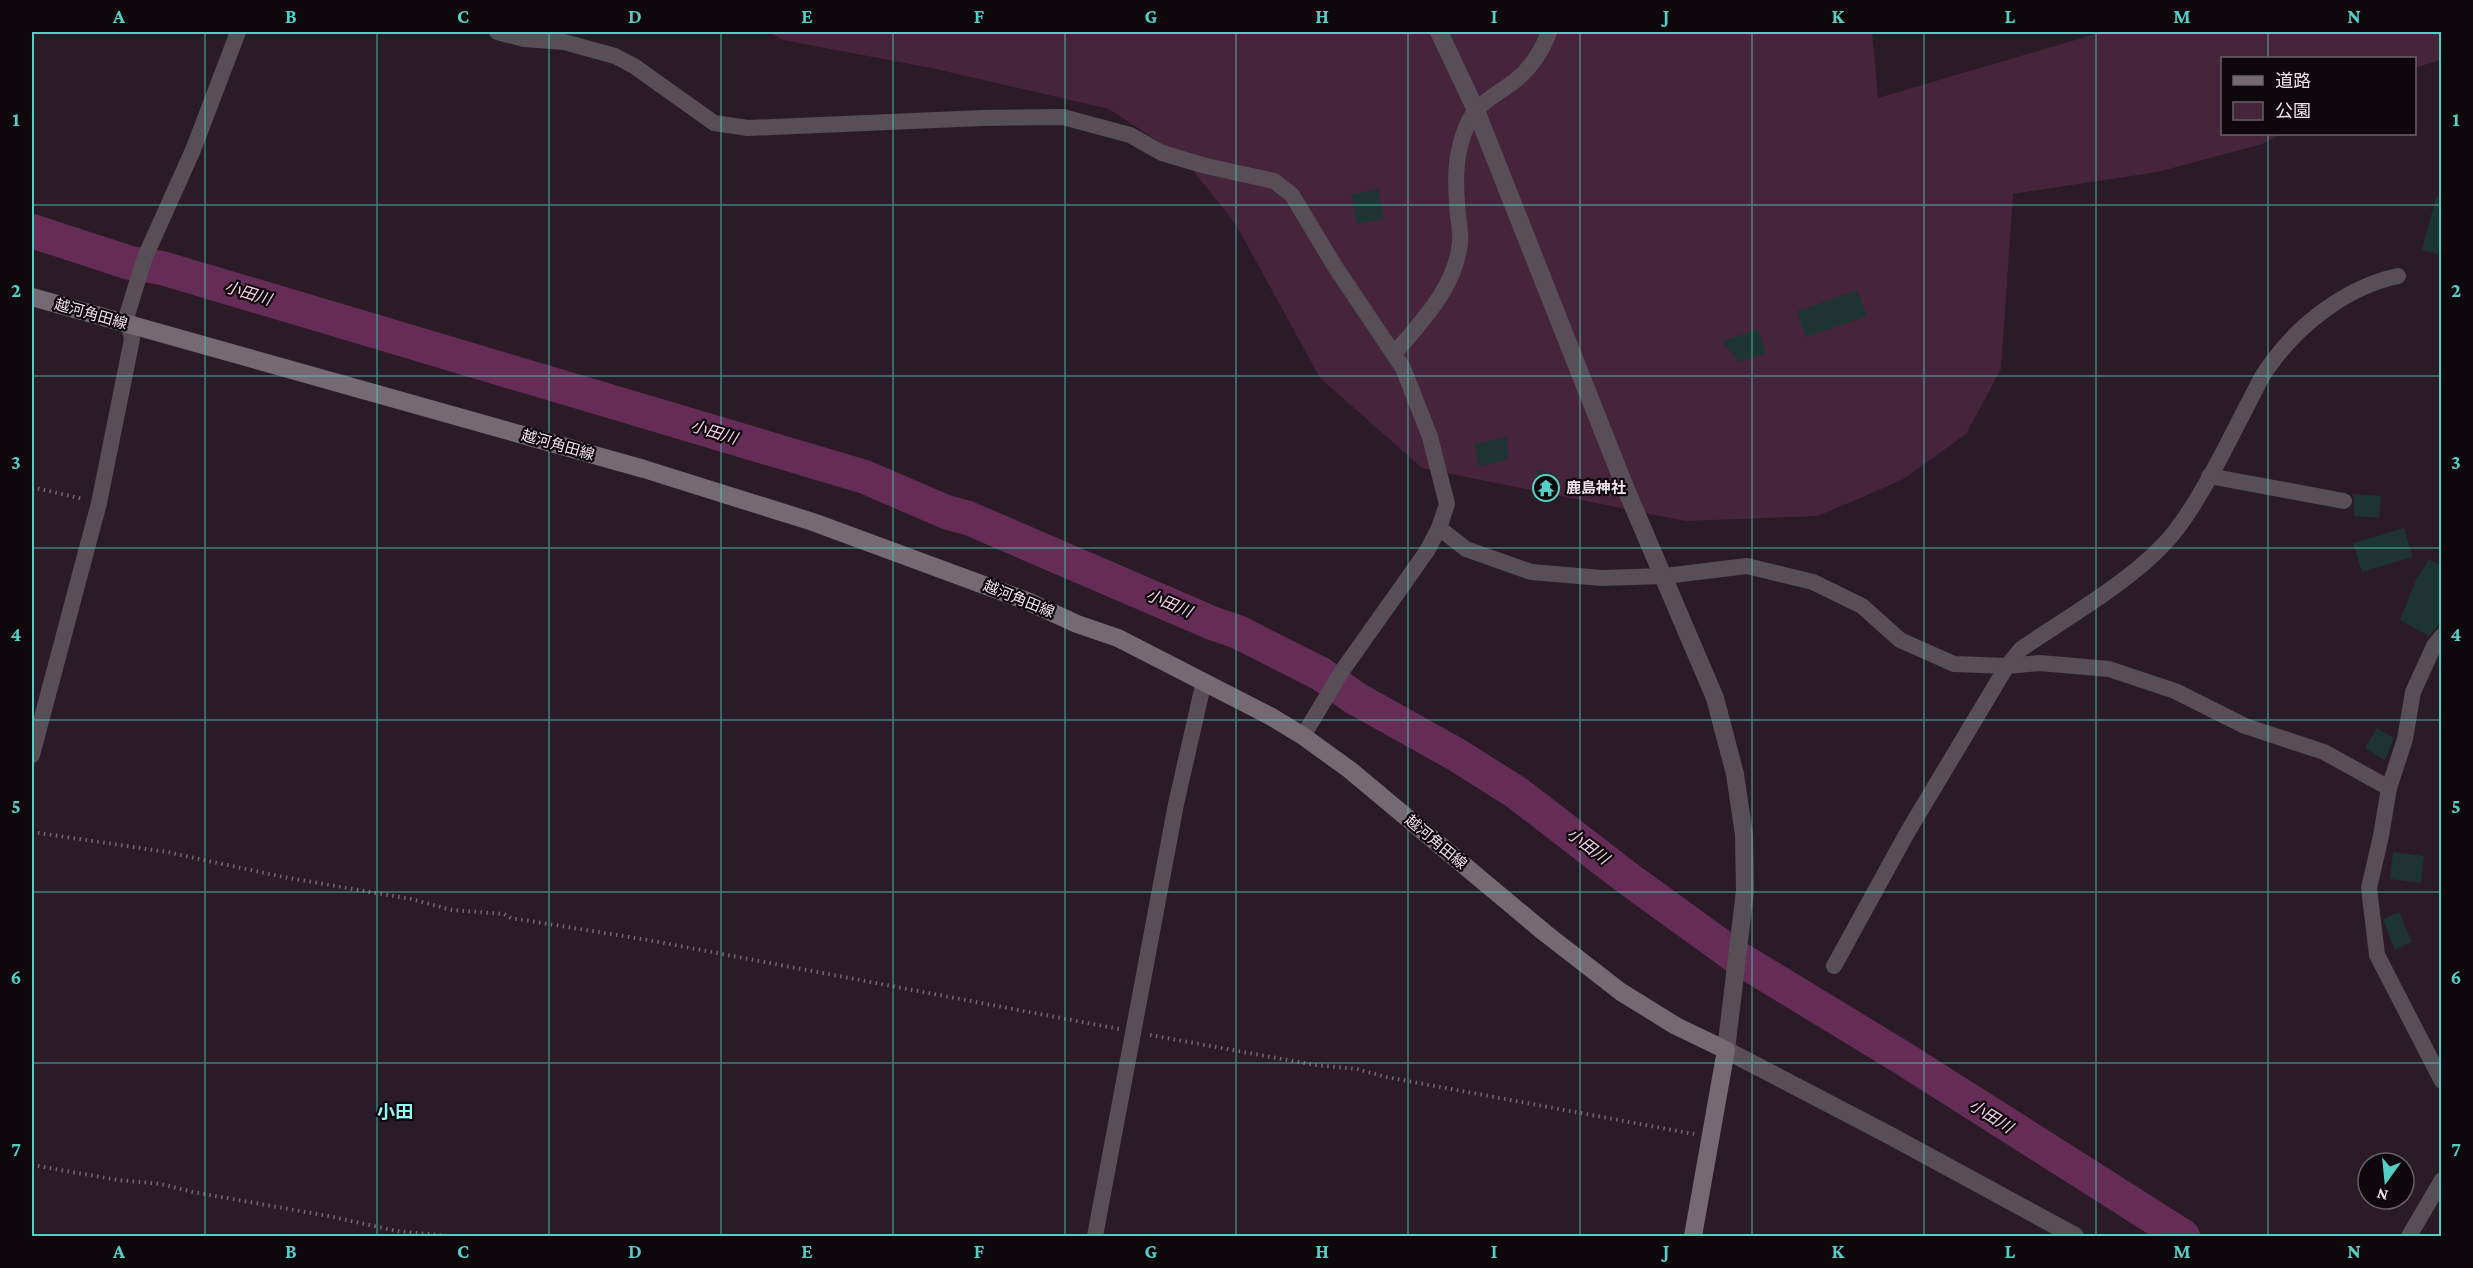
<svg xmlns="http://www.w3.org/2000/svg" width="2473" height="1268" viewBox="0 0 2473 1268" font-family="'Crimson Pro','Noto Sans JP',serif">
<style>
.green{fill:#45243c}
.lines{fill:none;stroke-linecap:round;stroke-linejoin:round}
.river{stroke:#652d56;stroke-width:34}
.building{fill:#1d3432}
.path{stroke:#756871;stroke-width:4;stroke-dasharray:1.5 4.5;stroke-linecap:butt}
.minor{stroke:#574f55;stroke-width:16}
.tertiary{stroke:#574f55;stroke-width:18}
.secondary{stroke:#766a72;stroke-width:18}
.grid{fill:none;stroke:#55cec5;stroke-width:1.5;stroke-opacity:0.55}
.labels{text-anchor:middle;dominant-baseline:central;stroke-width:4.5;stroke-linejoin:round;paint-order:stroke}
.street-label{font-size:15px;fill:#efe4eb;stroke:#0e080c}
.poi-label{font-size:15px;font-weight:bold;fill:#efe4eb;stroke:#0e080c;text-anchor:start}
.water-label{font-size:16px;font-style:italic;fill:#f6d2eb;stroke:#0e080c}
.quarter-label{font-size:18px;font-weight:bold;fill:#8ff9f1;stroke:#0e080c}
.neatline{fill:none;stroke:#55cec5;stroke-width:2}
.grid-label{font-size:20px;text-anchor:middle;font-weight:bold;fill:#55cec5}
</style>
<rect width="100%" height="100%" fill="#2a1b26"/>
<polygon class="green" points="769,32 1872,32 1878,98 2102,32 2441,32 2442,59 2415,68 2414,58 2222,58 2222,134 2281,134 2262,144 2158,172 2013,194 2001,369 1966,434 1902,480 1818,516 1685,521 1422,468 1320,378 1235,223 1183,158 1109,109 931,68 783,40"/>
<g class="lines">
<polyline class="river" points="32,231 130,263 162,268 865,477 946,512 968,518 1212,623 1238,632 1321,674 1355,698 1457,755 1517,793 1626,877 1735,956 1901,1057 2183,1236"/>
</g>
<g class="building">
<polygon points="1378,189 1384,219 1357,224 1351,195"/>
<polygon points="2436,197 2442,197 2442,240 2438,254 2422,250"/>
<polygon points="1857,290 1867,316 1806,337 1797,311"/>
<polygon points="1758,329 1766,353 1739,362 1722,341"/>
<polygon points="1507,437 1508,459 1479,467 1474,444"/>
<polygon points="1538,470 1557,475 1550,503 1533,498"/>
<polygon points="2352,494 2381,496 2379,518 2354,516 2354,498"/>
<polygon points="2404,528 2413,557 2362,572 2353,543"/>
<polygon points="2429,559 2442,567 2442,621 2429,636 2400,620 2416,580"/>
<polygon points="2377,728 2394,738 2385,760 2365,748"/>
<polygon points="2393,852 2424,856 2421,883 2390,879"/>
<polygon points="2399,912 2412,942 2395,950 2383,919"/>
</g>
<g class="lines">
<g class="path">
<polyline points="32,487 83,499"/>
<polyline points="32,832 167,852 283,877 411,899 452,910 504,914 511,918 648,940 1119,1029"/>
<polyline points="1150,1035 1315,1065 1357,1069 1386,1077 1694,1134"/>
<polyline points="32,1165 118,1180 161,1184 193,1192 328,1216 397,1231 447,1236"/>
</g>
<g class="minor">
<polyline points="497,32 524,39 564,42 615,56 634,66 714,123 748,128 982,118 1063,117 1130,135 1162,153 1206,166 1274,181 1292,195 1334,265 1403,368 1430,437 1447,504 1439,528 1427,551 1342,671 1303,736"/>
<path d="M1394 354C1421 322 1456 287 1460 242 1461 233 1459 223 1458 215 1455 183 1454 155 1467 125 1477 102 1497 95 1516 80 1531 68 1543 49 1549 32"/>
<polyline points="2209,476 2344,501"/>
<polyline points="1439,528 1466,549 1531,572 1602,578 1665,576 1747,566 1813,582 1862,606 1900,640 1954,664 2007,666 2040,663 2109,669 2175,691 2245,726 2324,752 2389,788"/>
<polyline points="2442,636 2434,646 2413,692 2405,739 2389,788 2381,836 2369,888 2377,955 2442,1081"/>
<polyline points="32,755 99,503 132,339 127,315 145,257 193,150 238,32"/>
<path d="M1834 966 1907 833 2007 666 2021 649C2069 616 2141 576 2176 530 2203 495 2227 444 2248 404 2255 391 2261 376 2270 365 2300 323 2347 287 2398 276"/>
<polyline points="1095,1236 1176,804 1204,681"/>
<polyline points="2409,1236 2442,1180"/>
</g>
<polyline class="tertiary" points="1439,32 1475,108 1625,487 1715,698 1735,774 1744,835 1745,891 1726,1050 1889,1135 2075,1236"/>
<polyline class="secondary" points="32,297 644,469 813,522 1027,601 1077,624 1118,638 1270,716 1303,736 1350,770 1545,933 1621,992 1676,1026 1726,1050 1693,1236"/>
</g>
<path class="grid" d="M205 32V1236M377 32V1236M549 32V1236M721 32V1236M893 32V1236M1065 32V1236M1236 32V1236M1408 32V1236M1580 32V1236M1752 32V1236M1924 32V1236M2096 32V1236M2268 32V58M2268 134V1236M32 205H2442M32 376H2442M32 548H2442M32 720H2442M32 892H2442M32 1063H2442"/>
<defs>
<symbol id="temple-ring" viewBox="-11 -11 22 22"><circle r="9.5" fill="#0e080c" stroke="#55cec5" stroke-width="1.5"/><path d="M0-6L5-2H3V0L6.5 2.5H4V6H1.5V3h-3V6H-4V2.5H-6.5L-3 0V-2H-5Z" fill="#55cec5"/></symbol>
</defs>
<g fill-rule="evenodd">
<use href="#temple-ring" x="1531" y="473" width="30" height="30"/>
</g>
<g class="labels">
<g class="street-label">
<text transform="translate(91 314) rotate(16)">越河角田線</text>
<text transform="translate(558 445) rotate(16)">越河角田線</text>
<text transform="translate(1019 599) rotate(22)">越河角田線</text>
<text transform="translate(1436 842) rotate(40)">越河角田線</text>
</g>
<g class="poi-label">
<text x="1566" y="488">鹿島神社</text>
</g>
<g class="water-label">
<text transform="translate(248 293) rotate(17)">小田川</text>
<text transform="translate(714 432) rotate(17)">小田川</text>
<text transform="translate(1169 603) rotate(23)">小田川</text>
<text transform="translate(1588 846) rotate(37)">小田川</text>
<text transform="translate(1991 1116) rotate(32)">小田川</text>
</g>
<g class="quarter-label">
<text x="395" y="1112">小田</text>
</g>
</g>
<rect width="2473" height="1268" fill="none" stroke="#0e080c" stroke-width="66"/>
<rect x="2221" y="57" width="195" height="78" fill="#0e080c" stroke="#686065" stroke-width="1.5"/>
<rect x="2233" y="76" width="30" height="9" fill="#766a72" stroke="#686065" stroke-width="1.5"/>
<text x="2275" y="87" font-size="18" fill="#efe4eb">道路</text>
<rect x="2233" y="102" width="30" height="18" fill="#45243c" stroke="#686065" stroke-width="1.5"/>
<text x="2275" y="117" font-size="18" fill="#efe4eb">公園</text>
<g transform="translate(2386 1181) rotate(195)"><circle r="28" fill="#0e080c" stroke="#686065" stroke-width="1.5"/>
<path d="M0-4.5L10 22L0 15L-10 22Z" fill="#55cec5"/>
<text y="-9" font-size="16" font-weight="bold" text-anchor="middle" fill="#efe4eb">N</text>
</g>
<rect x="33" y="33" width="2407" height="1202" class="neatline"/>
<g class="grid-label">
<text x="119" y="23">A</text>
<text x="291" y="23">B</text>
<text x="463" y="23">C</text>
<text x="635" y="23">D</text>
<text x="807" y="23">E</text>
<text x="979" y="23">F</text>
<text x="1151" y="23">G</text>
<text x="1322" y="23">H</text>
<text x="1494" y="23">I</text>
<text x="1666" y="23">J</text>
<text x="1838" y="23">K</text>
<text x="2010" y="23">L</text>
<text x="2182" y="23">M</text>
<text x="2354" y="23">N</text>
<text x="16" y="126">1</text>
<text x="2456" y="126">1</text>
<text x="16" y="297">2</text>
<text x="2456" y="297">2</text>
<text x="16" y="469">3</text>
<text x="2456" y="469">3</text>
<text x="16" y="641">4</text>
<text x="2456" y="641">4</text>
<text x="16" y="813">5</text>
<text x="2456" y="813">5</text>
<text x="16" y="984">6</text>
<text x="2456" y="984">6</text>
<text x="16" y="1156">7</text>
<text x="2456" y="1156">7</text>
<text x="119" y="1258">A</text>
<text x="291" y="1258">B</text>
<text x="463" y="1258">C</text>
<text x="635" y="1258">D</text>
<text x="807" y="1258">E</text>
<text x="979" y="1258">F</text>
<text x="1151" y="1258">G</text>
<text x="1322" y="1258">H</text>
<text x="1494" y="1258">I</text>
<text x="1666" y="1258">J</text>
<text x="1838" y="1258">K</text>
<text x="2010" y="1258">L</text>
<text x="2182" y="1258">M</text>
<text x="2354" y="1258">N</text>
</g>
</svg>
